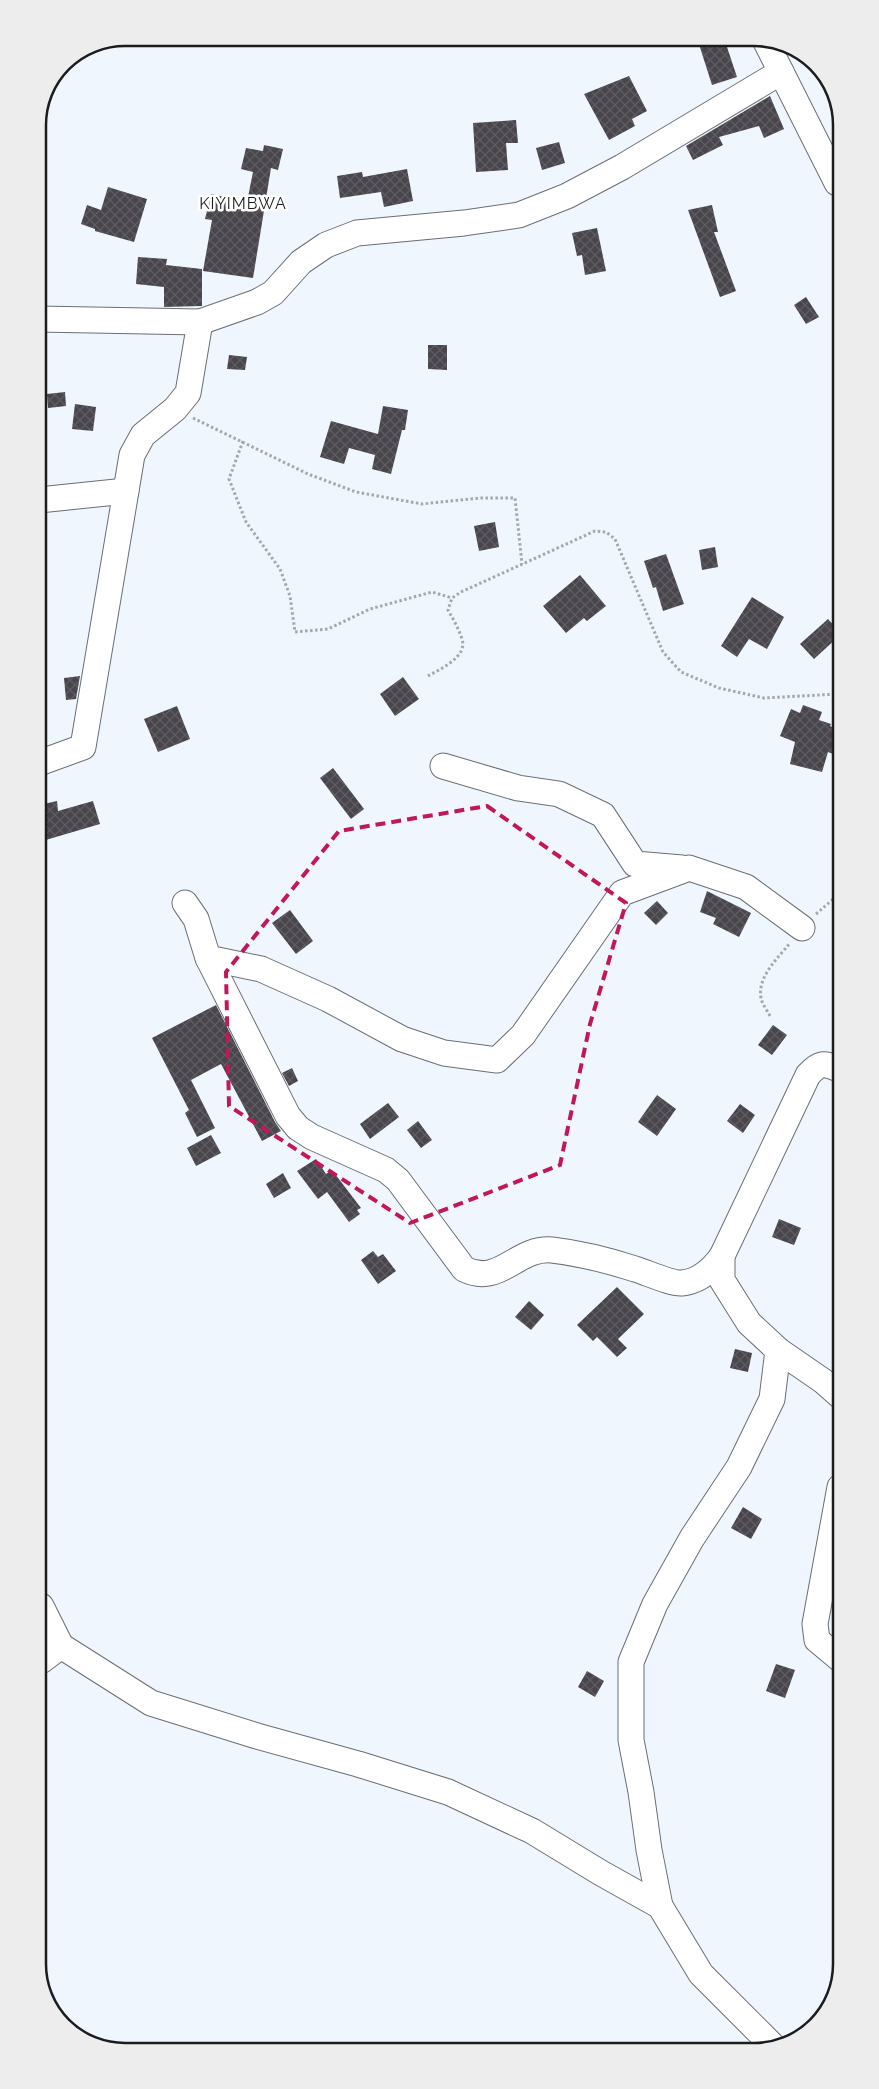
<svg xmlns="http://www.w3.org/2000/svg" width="879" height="2089" viewBox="0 0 879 2089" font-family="Raleway,sans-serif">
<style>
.building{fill:url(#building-cross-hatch)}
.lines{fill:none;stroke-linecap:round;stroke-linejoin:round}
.minor-casing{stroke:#696f75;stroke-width:27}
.path{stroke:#a4a8ae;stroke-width:3;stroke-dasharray:2.5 2.5;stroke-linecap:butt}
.minor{stroke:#fff;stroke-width:25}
.marked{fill:none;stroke:#c2185b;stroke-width:4;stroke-dasharray:10 6;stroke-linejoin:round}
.labels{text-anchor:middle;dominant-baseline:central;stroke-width:5;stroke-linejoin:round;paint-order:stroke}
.quarter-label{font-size:16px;letter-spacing:1px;fill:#1a1c1f;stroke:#fff}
.rim{fill:none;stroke:#1a1c1f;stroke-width:2.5}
</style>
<defs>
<pattern id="building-cross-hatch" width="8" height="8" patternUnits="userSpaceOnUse" patternTransform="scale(1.25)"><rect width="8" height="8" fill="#48454c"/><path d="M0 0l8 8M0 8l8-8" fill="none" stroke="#5f5d62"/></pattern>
</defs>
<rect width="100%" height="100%" fill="#f0f6fd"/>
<g class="building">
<polygon points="697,38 724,38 737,77 712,85"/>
<polygon points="629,76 647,111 632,119 635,126 609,140 584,94"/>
<polygon points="770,96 784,129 764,138 759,126 719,137 723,145 693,160 686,146"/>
<polygon points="516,120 518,143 506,143 508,170 476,172 473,123"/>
<polygon points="559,142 565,163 542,170 536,148"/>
<polygon points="264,145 283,149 278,170 271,168 253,278 203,271 212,220 205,219 211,194 247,202 253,172 241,169 246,148 263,151"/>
<polygon points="407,169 413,201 384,207 381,192 340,198 337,176 362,172 363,177"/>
<polygon points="108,187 147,199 134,242 95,231 95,229 81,224 87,205 101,210"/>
<polygon points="712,205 718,232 714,232 736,291 720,297 688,210"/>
<polygon points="597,228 606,271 585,275 582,255 577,256 572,233"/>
<polygon points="138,257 167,259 166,265 202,269 202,306 164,307 164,287 136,284"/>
<polygon points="806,297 819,317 806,324 794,305"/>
<polygon points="428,345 447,345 447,370 428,369"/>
<polygon points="229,355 247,357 245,370 227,369"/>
<polygon points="65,392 66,406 48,408 47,394"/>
<polygon points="75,404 96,407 93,431 72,429"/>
<polygon points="383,406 408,410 405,430 402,430 391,474 372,469 375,455 349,448 344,464 320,457 331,421 378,434"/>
<polygon points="495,522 499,547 479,551 474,526"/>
<polygon points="715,547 718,567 702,570 699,550"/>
<polygon points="666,554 684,604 663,611 656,587 653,588 644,561"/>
<polygon points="580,575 606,606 587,621 584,618 566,633 543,606"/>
<polygon points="752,597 784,617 767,649 749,639 737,657 721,646"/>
<polygon points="828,619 838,630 838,637 814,659 800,644"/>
<polygon points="80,676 76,699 66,700 64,678"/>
<polygon points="403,677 419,699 395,716 380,694"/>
<polygon points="803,705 822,712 819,720 831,724 830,726 838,730 839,747 836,755 828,752 822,772 790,764 795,742 780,736 791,709 800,713"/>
<polygon points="177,706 190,739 158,752 144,719"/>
<polygon points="333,768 364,809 351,819 320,778"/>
<polygon points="57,801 58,811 93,801 100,824 39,842 39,805"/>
<polygon points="707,891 751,913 739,937 713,924 716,918 700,912"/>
<polygon points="657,901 668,913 656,925 644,913"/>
<polygon points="290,910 313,941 296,954 272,923"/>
<polygon points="216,1005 275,1122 281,1131 262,1141 221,1064 191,1080 215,1128 197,1137 185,1113 189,1110 152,1038"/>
<polygon points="773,1025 787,1035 772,1055 758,1045"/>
<polygon points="292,1068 298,1081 289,1086 282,1073"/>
<polygon points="657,1095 676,1109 657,1136 638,1122"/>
<polygon points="388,1103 399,1117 370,1139 360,1124"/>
<polygon points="740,1104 755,1115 743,1133 727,1121"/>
<polygon points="418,1121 432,1140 421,1148 407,1130"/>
<polygon points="211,1135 221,1153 196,1166 187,1148"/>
<polygon points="316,1159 326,1174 332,1170 361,1208 357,1210 360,1214 349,1222 327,1192 318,1199 297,1171"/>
<polygon points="283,1173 291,1188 274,1198 266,1184"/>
<polygon points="779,1219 801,1228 794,1245 772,1237"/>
<polygon points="373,1251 378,1257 383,1254 396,1271 378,1284 361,1260"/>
<polygon points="617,1287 644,1314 618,1339 627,1348 617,1357 597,1337 593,1341 577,1325"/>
<polygon points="529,1301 544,1315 531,1330 515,1317"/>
<polygon points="735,1349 752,1353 748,1372 730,1368"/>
<polygon points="743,1507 762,1519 751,1539 731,1528"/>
<polygon points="776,1664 795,1670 785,1698 766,1691"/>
<polygon points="587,1671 604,1681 595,1697 578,1687"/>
</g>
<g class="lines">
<defs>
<g id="minor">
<polyline points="765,40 837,183"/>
<polyline points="38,319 200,322"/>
<polyline points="39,500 126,491"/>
<polyline points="39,763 83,747 132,455 143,435 175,409 188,393 200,322 257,302 273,293 301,262 326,245 357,233 464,223 519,215 567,196 622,167 781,72"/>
<polyline points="443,766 518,788 559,794 603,815 635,864 682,868"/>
<polyline points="185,903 196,919 208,958 261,969 328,999 402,1039 444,1053 497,1060 523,1035 622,893 689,868 746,887 802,928"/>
<path d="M208 958 288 1116 298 1128 312 1137 386 1170 398 1180 464 1269C500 1287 516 1247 552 1250 578 1253 610 1261 635 1269 646 1272 671 1284 682 1283 700 1281 712 1270 722 1256L808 1075C820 1062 823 1063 839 1069"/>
<polyline points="722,1256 722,1280 749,1323 778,1350 772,1399 739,1467 692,1538 655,1604 631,1662 631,1740 641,1792 649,1850 660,1906 701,1974 774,2047"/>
<polyline points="778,1350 823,1381 840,1396"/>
<polyline points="840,1487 815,1624 817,1640 841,1660"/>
<polyline points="41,1606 61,1646 41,1661"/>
<polyline points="61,1646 151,1703 257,1736 358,1764 448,1792 532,1831 601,1873 660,1906"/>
</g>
</defs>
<use href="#minor" class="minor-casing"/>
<g class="path">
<polyline points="193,418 308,474 356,492 422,504 481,498 515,498 522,564"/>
<polyline points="243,441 229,479 246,522 280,569 290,596 295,632 328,629 370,609 432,592 452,598"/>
<path d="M428 676C440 669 468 657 462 639 459 629 453 619 448 610L452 598 461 592 595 531 606 532 615 539 663 652 681 672 719 688 764 698 838 694"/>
<polyline points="816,914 839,894"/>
<path d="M770 1016C767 1010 762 1004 761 998 757 977 778 958 790 943"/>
</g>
<use href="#minor" class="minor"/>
</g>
<path class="marked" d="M487 806 626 903 590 1024 560 1165 410 1223 229 1106 226 972 339 831Z"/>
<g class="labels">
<g class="quarter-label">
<text x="243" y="203">KIYIMBWA</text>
</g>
</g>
<path d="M0 0H879V2089H0ZM125 46H754A79 79 0 0 1 833 125V1964A79 79 0 0 1 754 2043H125A79 79 0 0 1 46 1964V125A79 79 0 0 1 125 46Z" fill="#ededed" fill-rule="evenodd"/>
<path class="rim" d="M125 46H754A79 79 0 0 1 833 125V1964A79 79 0 0 1 754 2043H125A79 79 0 0 1 46 1964V125A79 79 0 0 1 125 46Z"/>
</svg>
